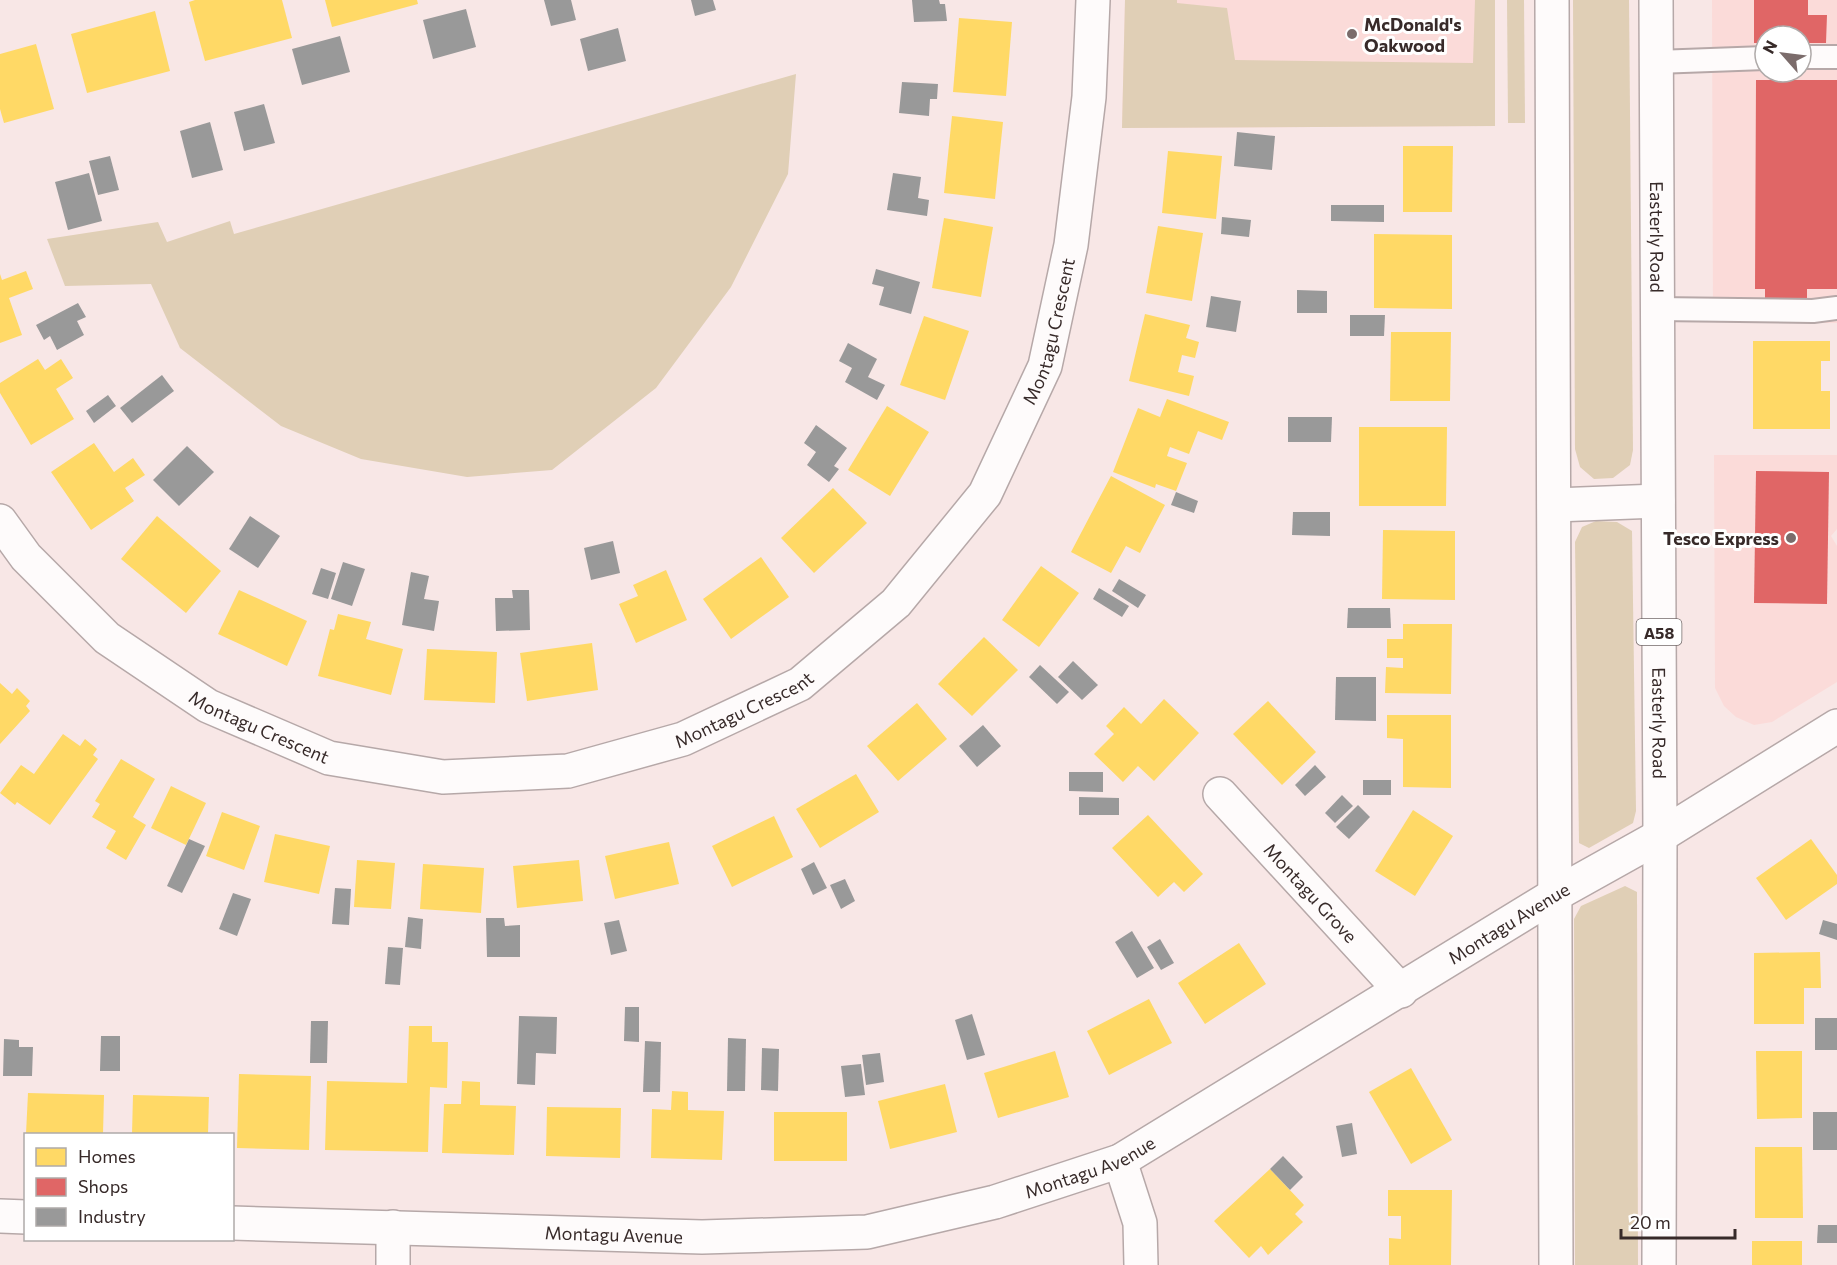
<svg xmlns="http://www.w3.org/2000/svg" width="1837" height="1265" viewBox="0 0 1837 1265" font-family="Commissioner,sans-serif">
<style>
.built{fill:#fbdbd9;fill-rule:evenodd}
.green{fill:#e0cfb6}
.homes{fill:#ffd966}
.shops{fill:#e06666}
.industry{fill:#999}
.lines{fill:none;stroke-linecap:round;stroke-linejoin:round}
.service-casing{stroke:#b6a8a8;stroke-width:26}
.minor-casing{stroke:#b6a8a8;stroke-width:36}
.primary-casing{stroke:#b6a8a8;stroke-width:36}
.service{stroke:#fefbfb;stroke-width:22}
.minor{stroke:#fefbfb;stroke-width:33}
.primary{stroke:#fefbfb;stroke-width:33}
.poi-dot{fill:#7b6c6b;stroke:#fff;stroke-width:2}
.labels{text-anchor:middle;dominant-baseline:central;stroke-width:6;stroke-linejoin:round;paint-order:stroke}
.shield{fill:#fff;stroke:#736a69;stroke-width:1.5}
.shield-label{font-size:16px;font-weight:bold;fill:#372a29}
.poi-label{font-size:18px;font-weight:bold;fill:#372a29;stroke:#fff;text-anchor:start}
.street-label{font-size:18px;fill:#372a29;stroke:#fff}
</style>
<rect width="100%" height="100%" fill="#f8e7e6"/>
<g class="built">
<polygon points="1125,0 1495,0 1495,126 1122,128"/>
<path d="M1712 0H1837V323L1713 322ZM1765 36H1801V72H1765Z"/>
<polygon points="1714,455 1837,455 1837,529 1831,536 1837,546 1837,682 1772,722 1754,725 1736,717 1724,706 1715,688"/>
</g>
<g class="green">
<polygon points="1125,0 1177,0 1177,3 1227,8 1235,60 1473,63 1475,0 1495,0 1495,126 1122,128"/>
<polygon points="1507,0 1524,0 1525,123 1508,123"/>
<polygon points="1573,0 1629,0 1633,450 1630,465 1613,478 1594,479 1580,467 1575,449"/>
<polygon points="796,74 788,174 731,287 656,388 552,470 467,477 361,459 281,426 180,348 151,284 65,286 47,239 158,222 167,242 230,221 234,234"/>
<polygon points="1596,521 1617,522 1632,531 1636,811 1633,823 1589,848 1579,843 1575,542 1582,527"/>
<polygon points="1625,886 1637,892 1638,1265 1575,1265 1574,919 1581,906"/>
</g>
<g class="homes">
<polygon points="195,0 282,0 292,38 205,61 189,2"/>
<polygon points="325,0 417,0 418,4 332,27"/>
<polygon points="155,11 170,71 87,93 71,34"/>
<polygon points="959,18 1012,22 1006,96 953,92"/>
<polygon points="36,44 54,109 4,123 0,109 0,54"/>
<polygon points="952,116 1003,122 995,199 944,193"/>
<polygon points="1403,146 1453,146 1452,212 1403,212"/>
<polygon points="1168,151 1222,156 1216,219 1162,213"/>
<polygon points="944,218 993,227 981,297 932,288"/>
<polygon points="1158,226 1203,233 1192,301 1146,293"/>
<polygon points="1374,234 1452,235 1452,309 1374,308"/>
<polygon points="26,271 33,289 9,298 22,335 0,343 0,274 2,280"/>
<polygon points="1145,314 1190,325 1186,338 1199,342 1195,358 1182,355 1178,372 1194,376 1189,396 1129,381"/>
<polygon points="924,316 969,331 945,400 900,385"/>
<polygon points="1391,332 1451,332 1450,401 1390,401"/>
<polygon points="1753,341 1830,341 1830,361 1821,361 1821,391 1830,391 1830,429 1753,429"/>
<polygon points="38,359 45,370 61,359 73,378 56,389 74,419 31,445 0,393 0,383"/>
<polygon points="1167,399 1229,422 1222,440 1198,431 1189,454 1170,447 1167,456 1187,463 1176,491 1156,484 1155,488 1113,472 1138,408 1160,417"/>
<polygon points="887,406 929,432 890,496 848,470"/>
<polygon points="1359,427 1447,427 1446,506 1359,506"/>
<polygon points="94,443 114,472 133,458 145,475 125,488 134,501 91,530 51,472"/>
<polygon points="1111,476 1165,505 1140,553 1126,546 1111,573 1071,552"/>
<polygon points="833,488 867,523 814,573 781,538"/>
<polygon points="157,516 221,571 186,613 121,559"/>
<polygon points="1383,530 1455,531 1455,600 1382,599"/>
<polygon points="761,557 789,597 731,639 703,599"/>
<polygon points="1041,566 1079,593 1039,647 1002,620"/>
<polygon points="666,570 687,620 636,643 619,604 638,596 633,585"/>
<polygon points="239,590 307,621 287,666 218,634"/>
<polygon points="338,614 371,622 366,639 403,649 391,695 318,676 330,629 334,630"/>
<polygon points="1403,624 1452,624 1451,694 1385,693 1386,667 1403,668 1403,658 1387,658 1387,639 1403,639"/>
<polygon points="984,637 1018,670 972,716 938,684"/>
<polygon points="592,643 598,690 527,701 520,653"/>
<polygon points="427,649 497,652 495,703 424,700"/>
<polygon points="0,683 12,694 17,688 30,701 26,706 30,711 0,744"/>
<polygon points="1164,699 1199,733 1154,781 1138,766 1123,782 1094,754 1114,734 1106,726 1124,707 1141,724"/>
<polygon points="1268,701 1316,752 1282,785 1233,734"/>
<polygon points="917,703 947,739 898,781 867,746"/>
<polygon points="1387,715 1451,715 1451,788 1403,787 1403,739 1387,738"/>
<polygon points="63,734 80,746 85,739 97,749 93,755 98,759 50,825 17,802 15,805 0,793 21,765 34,774"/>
<polygon points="121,759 155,779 133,817 146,825 126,860 106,848 116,831 92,817 100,804 95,801"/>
<polygon points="856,774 879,812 820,848 796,809"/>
<polygon points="171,786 206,803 186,845 151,828"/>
<polygon points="1413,810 1453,836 1415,896 1375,871"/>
<polygon points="222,812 260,826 244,870 206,856"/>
<polygon points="1148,815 1203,874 1184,892 1174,882 1158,897 1112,848"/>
<polygon points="774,816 793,857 732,887 712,846"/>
<polygon points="275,834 330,846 319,894 264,882"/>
<polygon points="1811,839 1837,875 1837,884 1786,920 1756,878"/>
<polygon points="669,842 679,884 615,899 605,856"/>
<polygon points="357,860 395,863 391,909 354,907"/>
<polygon points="579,860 583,901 517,908 513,866"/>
<polygon points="423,864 484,868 481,913 420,909"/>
<polygon points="1239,943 1266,984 1205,1024 1178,983"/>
<polygon points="1820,952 1821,988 1804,988 1804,1024 1754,1024 1754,953"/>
<polygon points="1149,999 1172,1043 1109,1075 1087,1031"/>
<polygon points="409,1026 432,1026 432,1042 448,1042 447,1088 430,1087 428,1152 325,1150 327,1081 407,1083"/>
<polygon points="1055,1051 1069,1097 998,1118 984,1073"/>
<polygon points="1756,1051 1802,1051 1802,1118 1757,1119"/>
<polygon points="1411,1068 1452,1140 1411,1164 1369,1092"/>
<polygon points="239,1074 311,1076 309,1150 237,1148"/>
<polygon points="462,1081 480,1082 480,1105 516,1106 514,1155 442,1153 444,1104 461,1104"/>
<polygon points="945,1084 957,1132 890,1149 878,1101"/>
<polygon points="672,1091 688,1092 688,1110 724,1111 722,1160 651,1158 652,1109 671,1110"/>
<polygon points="28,1093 104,1095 103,1134 26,1134"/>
<polygon points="133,1095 209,1097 208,1134 132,1134"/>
<polygon points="547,1107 621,1108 620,1158 546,1156"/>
<rect x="774" y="1112" width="73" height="49"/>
<polygon points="1755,1147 1802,1147 1803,1218 1755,1218"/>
<polygon points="1270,1169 1304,1205 1295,1214 1303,1222 1268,1255 1261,1246 1249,1258 1214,1221"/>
<polygon points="1388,1190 1452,1190 1451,1265 1389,1265 1389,1238 1401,1239 1401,1216 1388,1216"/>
<rect x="1752" y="1241" width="50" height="24"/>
</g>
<g class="shops">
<polygon points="1754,0 1808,0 1808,15 1827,15 1826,43 1801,43 1801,36 1765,36 1765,43 1754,43"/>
<polygon points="1756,80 1837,80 1837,289 1807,289 1807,306 1765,306 1765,289 1755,289"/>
<polygon points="1756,471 1829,472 1827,604 1754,603"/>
</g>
<g class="industry">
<polygon points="544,0 571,0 576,20 551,26"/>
<polygon points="691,0 713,0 716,10 695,16"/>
<polygon points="912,0 939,0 940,4 945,4 947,21 914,22"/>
<polygon points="466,9 476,47 433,59 423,20"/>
<polygon points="618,28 626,61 588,71 580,39"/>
<polygon points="340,36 350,72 302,85 292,49"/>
<polygon points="902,82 938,84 937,99 930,99 929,116 899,113"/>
<polygon points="264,104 275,143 244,151 234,112"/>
<polygon points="210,122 223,170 192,178 180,131"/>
<polygon points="1237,132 1275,136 1272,170 1234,166"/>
<polygon points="110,156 119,190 98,195 89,161"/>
<polygon points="89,173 102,221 68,230 55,182"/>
<polygon points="893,173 921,177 918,198 929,200 927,216 887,210"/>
<polygon points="1331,205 1384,205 1384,222 1331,221"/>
<polygon points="1222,217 1251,220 1249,237 1221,234"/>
<polygon points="876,269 920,282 911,314 879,305 884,287 872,284"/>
<polygon points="1297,290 1327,291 1327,313 1297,313"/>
<polygon points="1211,296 1241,301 1236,332 1206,327"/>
<polygon points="78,303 86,317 77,321 84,335 57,350 50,336 44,340 36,325"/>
<polygon points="1350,315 1385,315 1384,336 1350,336"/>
<polygon points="848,343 877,359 868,377 885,385 877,400 845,382 852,368 839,361"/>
<polygon points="162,375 174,391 132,423 120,408"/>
<polygon points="108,395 116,406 94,423 86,411"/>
<polygon points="1288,417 1332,417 1331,442 1288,442"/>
<polygon points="816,425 847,448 834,466 839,469 829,482 807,465 816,452 804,443"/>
<polygon points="187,446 214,472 179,506 153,480"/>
<polygon points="1176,492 1198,501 1194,513 1171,505"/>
<polygon points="1293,512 1330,512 1330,536 1292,535"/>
<polygon points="250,516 280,536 258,568 229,549"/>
<polygon points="613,541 620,573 591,580 584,548"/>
<polygon points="343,562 365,569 352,606 331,599"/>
<polygon points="321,568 336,573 328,599 312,594"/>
<polygon points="411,572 429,576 424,599 439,601 434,631 402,625"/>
<polygon points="1119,579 1146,595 1138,608 1112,591"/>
<polygon points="1099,588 1129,606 1122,617 1093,599"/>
<polygon points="512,590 529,590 530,630 496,631 495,598 513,598"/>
<polygon points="1348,608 1390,608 1391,628 1347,628"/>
<polygon points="1073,661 1098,685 1082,700 1058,677"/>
<polygon points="1040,665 1069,692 1057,704 1029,677"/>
<polygon points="1336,677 1376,677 1376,721 1335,720"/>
<polygon points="983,725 1001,746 977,767 959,746"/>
<polygon points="1315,765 1326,777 1305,796 1295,785"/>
<polygon points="1069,772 1103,772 1103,792 1069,791"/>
<rect x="1363" y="780" width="28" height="15"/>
<polygon points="1342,795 1353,806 1335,823 1325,813"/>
<polygon points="1079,797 1119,798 1119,815 1079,815"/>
<polygon points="1358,805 1370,817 1349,839 1336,827"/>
<polygon points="189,839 205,846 182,893 167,886"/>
<polygon points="814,862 827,888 813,895 801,869"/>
<polygon points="845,879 855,901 841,909 830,885"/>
<polygon points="335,888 351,889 349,925 332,924"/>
<polygon points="233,893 251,899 237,936 219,929"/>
<polygon points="408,917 423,919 421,949 405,947"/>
<polygon points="486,918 504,918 505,926 520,925 520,957 487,957"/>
<polygon points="619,920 627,951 611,955 604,923"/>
<polygon points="1823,920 1837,924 1837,940 1819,934"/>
<polygon points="1132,931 1154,968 1137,978 1115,942"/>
<polygon points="1160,939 1174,963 1161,970 1147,947"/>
<polygon points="388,947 403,948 400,985 385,984"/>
<polygon points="625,1007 639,1007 639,1042 624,1041"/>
<polygon points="972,1014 985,1055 967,1060 955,1020"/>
<polygon points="519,1016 557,1017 556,1054 536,1053 535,1085 517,1084"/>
<rect x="1815" y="1018" width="22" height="32"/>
<polygon points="311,1021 328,1021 327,1063 310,1063"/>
<polygon points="101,1036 120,1036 120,1071 100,1071"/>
<polygon points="728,1038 746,1039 745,1091 727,1091"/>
<polygon points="4,1039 19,1040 19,1047 33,1047 32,1076 3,1076"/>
<polygon points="645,1041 661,1042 660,1092 643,1092"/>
<polygon points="762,1048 779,1049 778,1091 761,1090"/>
<polygon points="880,1053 884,1082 866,1085 862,1055"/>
<polygon points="861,1064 865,1095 845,1097 841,1066"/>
<rect x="1813" y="1112" width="24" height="38"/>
<polygon points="1352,1123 1357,1154 1342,1157 1336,1126"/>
<polygon points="1283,1156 1303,1177 1290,1190 1270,1169"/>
<polygon points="1818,1225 1837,1225 1837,1243 1817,1243"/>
</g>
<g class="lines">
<defs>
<g id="service">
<polyline points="1801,57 1837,57"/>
<polyline points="1656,62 1765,58"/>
<polyline points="1657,309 1813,311 1837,308"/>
</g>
<g id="minor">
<path id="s1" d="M0 521 26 557 107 638 208 706 329 758 443 777 568 771 683 739 800 684 896 603 985 494 1045 366 1071 245 1089 97 1093 0"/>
<path id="s2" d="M1220 794 1401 991"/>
<polyline points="1120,1161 1140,1223 1141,1265"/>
<polyline points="0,1216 26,1217"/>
<path id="s3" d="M232 1223 702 1237 867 1232 995 1202 1120 1161 1556 894 1660 836 1837 726"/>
<polyline points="393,1227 393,1265"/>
</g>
<g id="primary">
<polyline points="1552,0 1556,1265"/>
<path id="s4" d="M1656 0 1660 836 1659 1265"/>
<polyline points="1555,505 1658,501"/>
</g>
</defs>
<use href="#service" class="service-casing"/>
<use href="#minor" class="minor-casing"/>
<use href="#primary" class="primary-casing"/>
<use href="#service" class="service"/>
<use href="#minor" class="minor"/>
<use href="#primary" class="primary"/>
</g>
<g class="poi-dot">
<circle cx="1352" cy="34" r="6"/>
<circle cx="1791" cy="538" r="6"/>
</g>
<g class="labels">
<rect class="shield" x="1636.5" y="619" width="45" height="26" rx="4.5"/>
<g class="shield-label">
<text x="1659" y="632">A58</text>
</g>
<g class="poi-label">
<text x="1364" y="24">McDonald's<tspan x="1364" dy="21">Oakwood</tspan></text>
<text x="1779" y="538" text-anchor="end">Tesco Express</text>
</g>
<g class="street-label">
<text stroke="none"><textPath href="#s4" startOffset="237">Easterly Road</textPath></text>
<text stroke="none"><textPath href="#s1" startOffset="1344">Montagu Crescent</textPath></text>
<text stroke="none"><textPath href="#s1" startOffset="840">Montagu Crescent</textPath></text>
<text stroke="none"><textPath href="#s4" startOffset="723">Easterly Road</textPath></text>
<text stroke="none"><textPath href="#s1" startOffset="336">Montagu Crescent</textPath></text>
<text stroke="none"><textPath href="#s2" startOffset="134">Montagu Grove</textPath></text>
<text stroke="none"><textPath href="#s3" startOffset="1354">Montagu Avenue</textPath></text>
<text stroke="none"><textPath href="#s3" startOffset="868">Montagu Avenue</textPath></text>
<text stroke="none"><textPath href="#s3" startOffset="382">Montagu Avenue</textPath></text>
</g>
</g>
<rect x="24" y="1133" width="210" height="108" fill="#ffffff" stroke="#afaaa9" stroke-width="1.5"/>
<rect x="36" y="1148" width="30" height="18" fill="#ffd966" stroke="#afaaa9" stroke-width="1.5"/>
<text x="78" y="1163" font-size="18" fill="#372a29">Homes</text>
<rect x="36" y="1178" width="30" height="18" fill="#e06666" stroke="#afaaa9" stroke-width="1.5"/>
<text x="78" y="1193" font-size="18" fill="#372a29">Shops</text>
<rect x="36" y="1208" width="30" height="18" fill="#999999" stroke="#afaaa9" stroke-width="1.5"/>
<text x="78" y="1223" font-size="18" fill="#372a29">Industry</text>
<g transform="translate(1783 54) rotate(298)"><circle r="28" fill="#ffffff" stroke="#afaaa9" stroke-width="1.5"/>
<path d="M0-4.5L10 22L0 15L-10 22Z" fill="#7b6c6b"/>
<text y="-9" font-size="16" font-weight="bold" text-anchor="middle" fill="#372a29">N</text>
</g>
<path d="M1621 1229v9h114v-9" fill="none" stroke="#372a29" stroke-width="3"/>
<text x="1630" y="1229" font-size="18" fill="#372a29" stroke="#ffffff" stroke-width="4.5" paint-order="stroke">20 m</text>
</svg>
